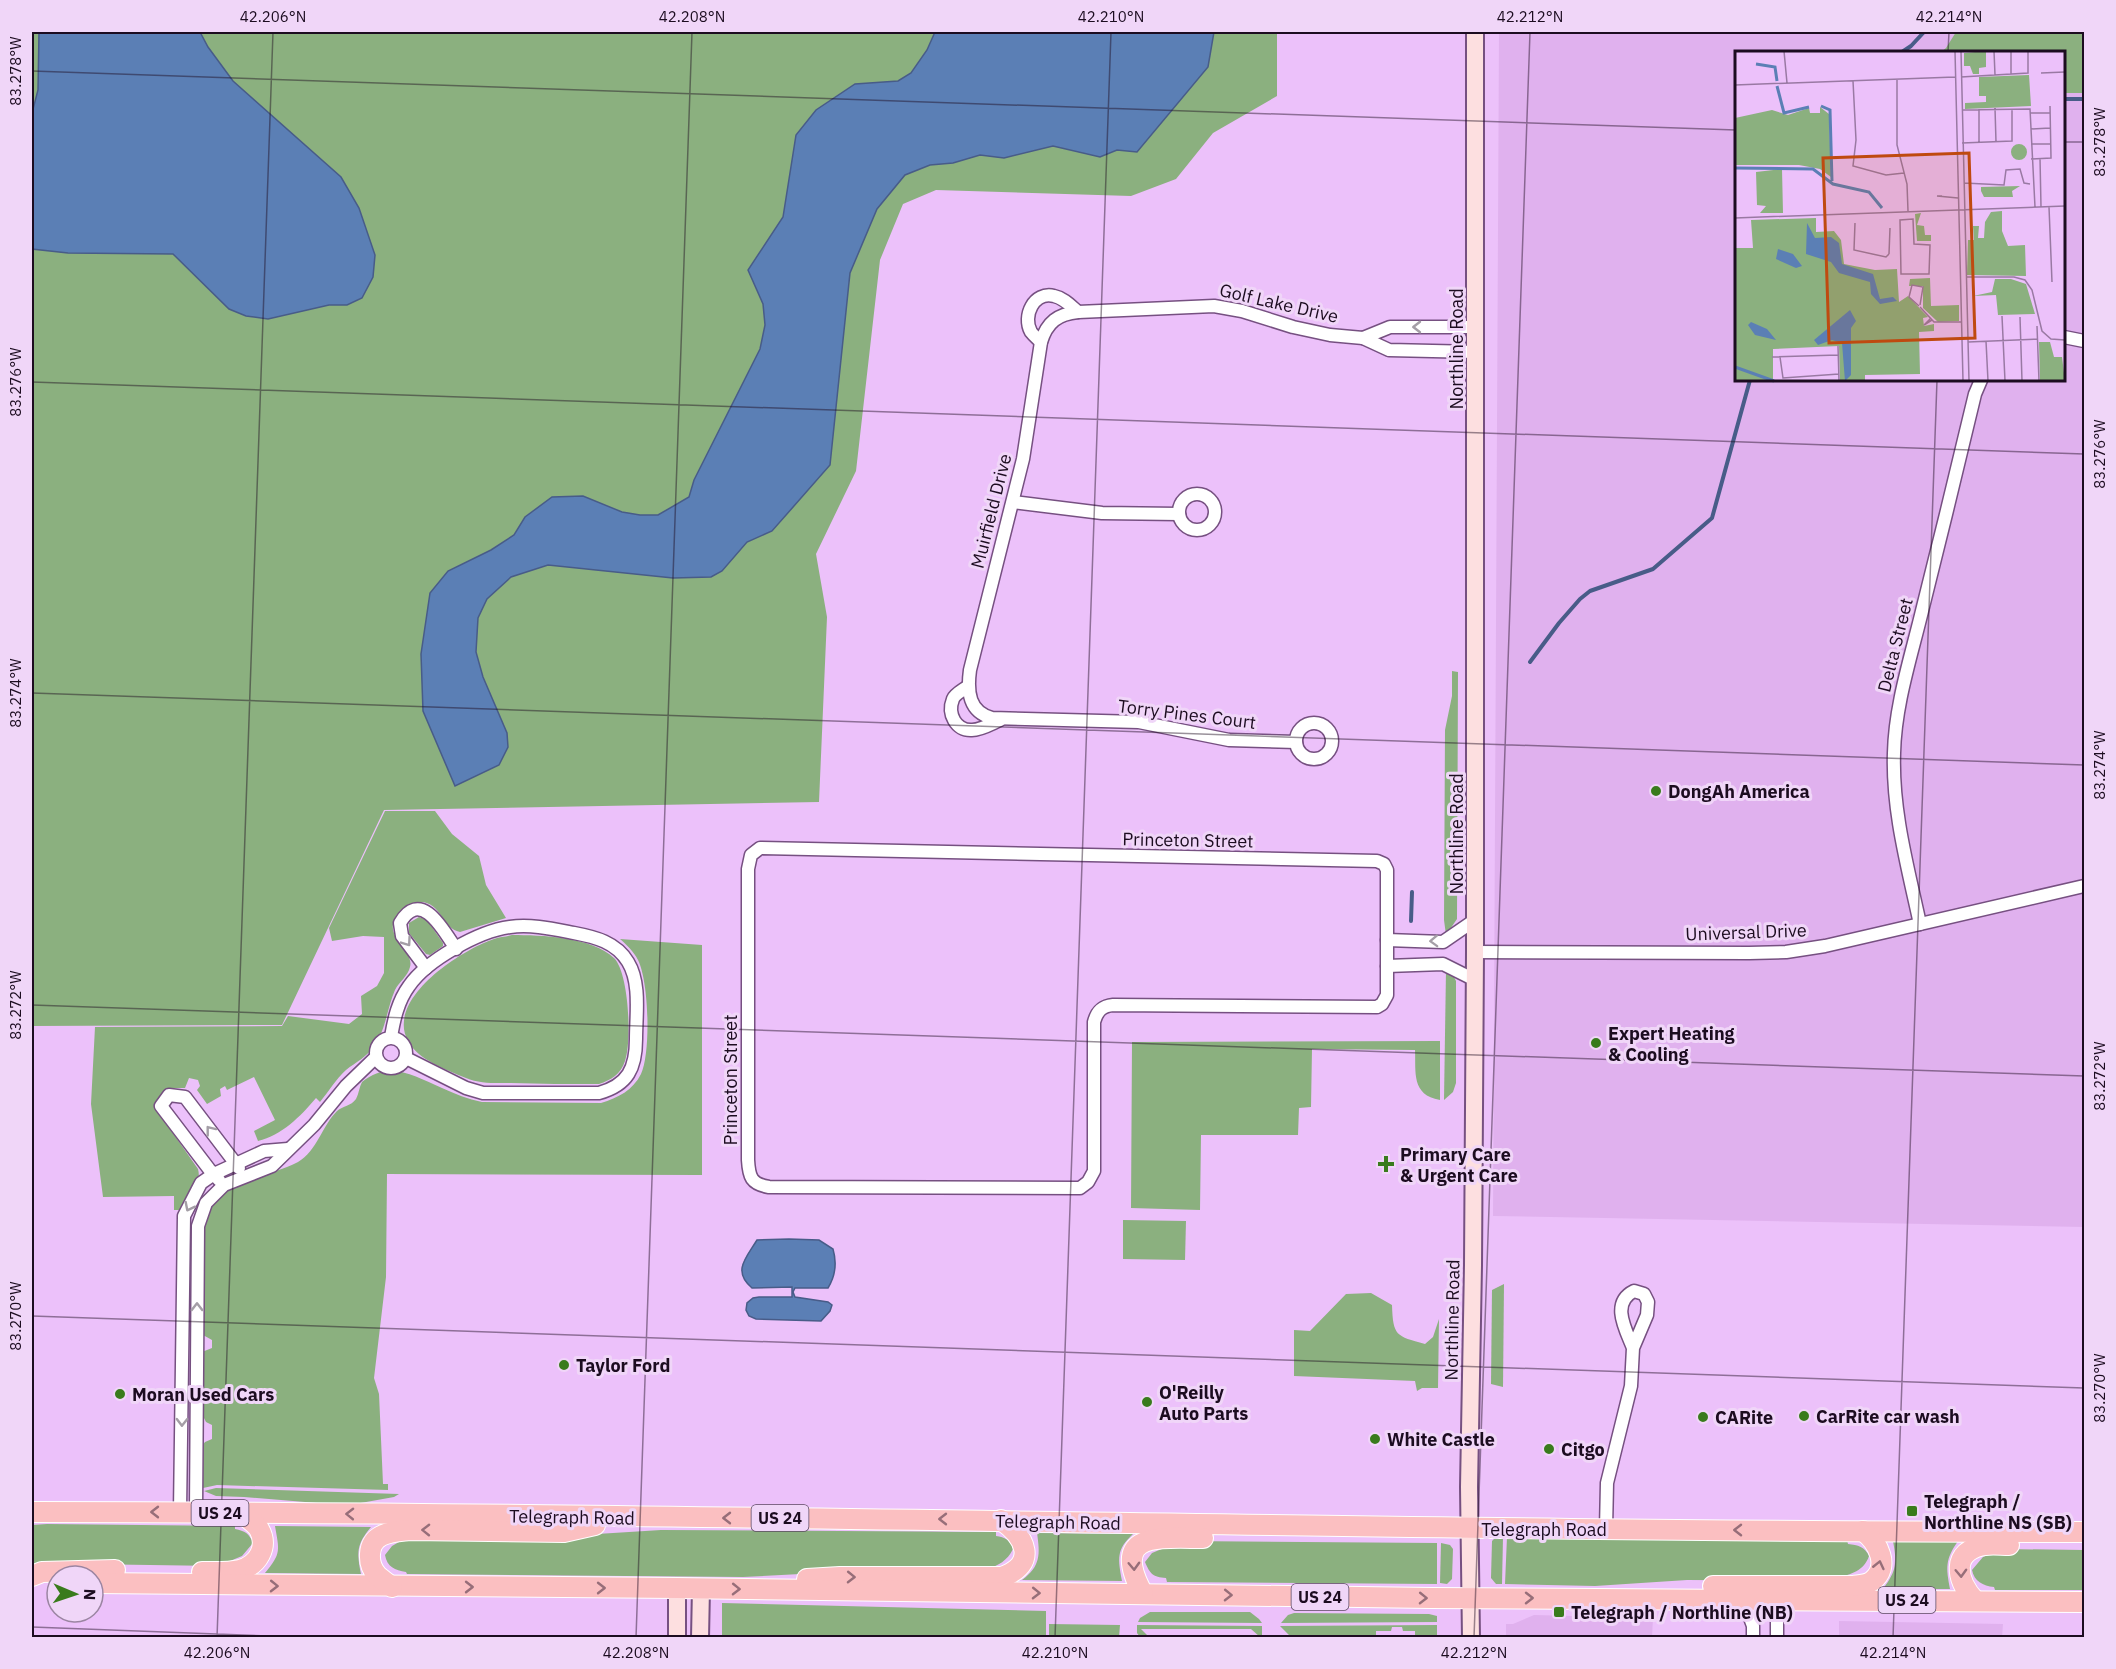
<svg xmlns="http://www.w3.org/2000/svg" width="2116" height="1669" viewBox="0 0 2116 1669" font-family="'IBM Plex Sans',sans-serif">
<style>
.built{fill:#e0b1ee;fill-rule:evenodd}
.green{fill:#8bb07f}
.water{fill:#5b7fb5;stroke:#485c88;stroke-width:1.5}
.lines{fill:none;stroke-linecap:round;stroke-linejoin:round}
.stream{stroke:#485c88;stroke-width:4}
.minor-casing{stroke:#765081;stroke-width:15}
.secondary-casing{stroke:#765081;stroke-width:20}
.primary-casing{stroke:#fff;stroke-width:22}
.minor{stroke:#fff;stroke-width:12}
.secondary{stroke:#fddfe0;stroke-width:16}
.primary{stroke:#fbbfc1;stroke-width:20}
.oneway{stroke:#a49ea6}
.oneway2{stroke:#976e79}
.ticks{fill:none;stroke:#1c0c20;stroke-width:1.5;stroke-opacity:0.45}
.poi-dot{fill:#397b1c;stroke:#f0d6f8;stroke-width:2}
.labels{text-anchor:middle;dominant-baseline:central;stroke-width:6;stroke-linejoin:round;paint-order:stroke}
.shield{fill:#f0d6f8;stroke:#5c4961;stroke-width:1.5}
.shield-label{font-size:16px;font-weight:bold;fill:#1c0c20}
.street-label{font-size:18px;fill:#1c0c20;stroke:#f0d6f8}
.poi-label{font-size:18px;font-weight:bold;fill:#1c0c20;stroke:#f0d6f8;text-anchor:start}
.inset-river{fill:none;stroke:#5b7fb5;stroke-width:3}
.inset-road{fill:none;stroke:#9979a3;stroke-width:1.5}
.view{fill:#bf4a10;fill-opacity:0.15;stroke:#bf4a10;stroke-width:3}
.inset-edge{fill:none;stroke:#1c0c20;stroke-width:3}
.neatline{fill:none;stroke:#1c0c20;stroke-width:2}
.ticks-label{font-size:15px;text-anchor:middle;fill:#1c0c20}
</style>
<rect width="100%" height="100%" fill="#ecc1fa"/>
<g class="built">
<path d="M1499 32H2084V1227L1493 1216ZM1736 52H2064V380H1736Z"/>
<polygon points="1534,1615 1653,1618 1652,1637 1506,1637 1506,1624 1513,1624"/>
<polygon points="1839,1621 2003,1624 2002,1637 1839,1637"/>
</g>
<g class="green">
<polygon points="32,32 1277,32 1277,96 1213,133 1176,179 1131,196 936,190 903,204 880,260 856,471 816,554 827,617 819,802 384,810 282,1025 32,1026"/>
<polygon points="1956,32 2084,32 2084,93 2064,93 2064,52 1941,52 1946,48"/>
<polygon points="1452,671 1458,672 1457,919 1446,935 1444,920 1445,730 1452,696"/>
<path d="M385 811H435L452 834 479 856 486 885 506 918 460 932C440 928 441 896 413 903 407 905 402 909 398 914 380 936 415 950 410 967 408 976 399 982 395 990 387 1008 386 1030 374 1046 367 1057 356 1062 346 1070 336 1079 329 1091 320 1102L316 1098C300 1117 282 1135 258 1141L254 1131 275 1120 254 1077 227 1090 225 1086 220 1089 221 1096 207 1104 197 1090 200 1086 198 1080 189 1078 185 1088H171L164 1092 159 1113 198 1169C202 1184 190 1198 183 1210H174V1196L103 1197 91 1104 95 1027 282 1026 288 1016 349 1024 362 1014 361 996 377 986 384 973V937L363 936 332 941 329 928Z"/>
<polygon points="419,917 427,920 443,943 443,946 430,955 426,954 409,933 409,923"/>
<path d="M512 935C541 935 592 937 614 958 629 973 632 1041 625 1061 621 1074 611 1080 599 1084 569 1084 540 1084 511 1083 496 1083 480 1084 466 1078 447 1070 418 1060 408 1041 385 999 461 950 494 939 500 937 506 937 512 935Z"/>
<path d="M620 939 702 945V1175L387 1174 386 1277 374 1378 379 1394 383 1484H388V1490L217 1485 203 1488 202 1446 205 1442 212 1439V1425L206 1422 202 1414V1352L212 1348V1340L203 1335 201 1331C201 1301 196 1236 208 1212 224 1177 268 1178 298 1162 317 1151 322 1126 337 1111 343 1106 351 1106 356 1099 359 1093 359 1088 362 1082 389 1060 414 1076 442 1088 455 1094 468 1099 482 1102L601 1103C618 1098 633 1090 641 1074 651 1052 649 982 638 960 634 952 627 945 620 939Z"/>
<polygon points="1446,970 1452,973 1456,981 1456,1083 1453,1092 1444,1100"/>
<path d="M1440 1041V1100C1411 1095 1416 1072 1415 1050L1312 1049 1311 1107 1299 1108 1298 1135H1201L1200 1210 1131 1208 1132 1042Z"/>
<polygon points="1123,1220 1186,1221 1185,1260 1123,1259"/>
<polygon points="1504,1284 1503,1387 1491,1384 1492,1290"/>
<path d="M1371 1293 1392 1305C1393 1336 1396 1336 1425 1344L1433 1337 1439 1319 1438 1388H1422L1417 1391 1415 1381 1294 1376V1330L1310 1331 1346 1294Z"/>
<polygon points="216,1488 399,1494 394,1497 355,1504 317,1503 244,1497 216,1496 204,1491"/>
<path d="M47 1524 235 1526V1529C245 1531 249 1533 253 1543L242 1556 218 1566 82 1564 32 1567V1525Z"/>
<path d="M275 1526 371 1527C356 1545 357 1552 361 1574L265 1573C282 1553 279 1550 275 1526Z"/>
<path d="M661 1530 996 1532V1536C1005 1537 1010 1540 1013 1549 1007 1561 999 1565 986 1570L839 1572 743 1577 407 1574 406 1572C395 1570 387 1567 385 1555L392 1546 406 1538 581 1535Z"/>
<path d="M1037 1533 1133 1534C1116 1550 1118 1558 1122 1581L1022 1580C1041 1566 1040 1554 1037 1533Z"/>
<polygon points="1503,1537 1502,1584 1496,1584 1491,1578 1492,1541 1495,1538"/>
<path d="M1507 1537 1847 1540 1848 1544C1858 1545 1865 1547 1869 1556 1864 1571 1851 1574 1837 1578V1581L1687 1580 1595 1586 1505 1584Z"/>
<path d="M1181 1541 1437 1543V1584L1167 1582 1166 1578C1153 1577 1150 1574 1145 1562L1152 1553Z"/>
<path d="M1893 1541H1958C1945 1560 1946 1567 1950 1589H1883C1897 1570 1897 1563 1893 1541Z"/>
<polygon points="1441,1543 1450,1545 1453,1549 1452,1579 1447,1584 1440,1583"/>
<path d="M2004 1549 2084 1550V1590H1995L1994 1587C1983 1586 1974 1581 1972 1570L1983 1557Z"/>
<polygon points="722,1603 1046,1611 1046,1637 722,1637"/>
<polygon points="1150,1612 1250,1612 1259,1619 1262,1623 1138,1622 1140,1618"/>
<polygon points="1294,1613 1429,1614 1437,1616 1437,1622 1281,1623 1288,1615"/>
<polygon points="1049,1624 1120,1625 1119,1637 1049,1637"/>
<polygon points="1137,1625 1262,1626 1262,1637 1260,1637 1251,1629 1141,1629 1149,1637 1140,1637 1137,1633"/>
<polygon points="1437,1625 1437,1638 1415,1637 1415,1631 1403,1631 1402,1627 1392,1627 1391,1631 1376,1631 1376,1637 1291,1637 1280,1626"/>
</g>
<g class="water">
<polygon points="39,32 200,32 208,47 233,81 341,177 359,208 375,255 373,277 362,298 347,305 329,305 268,319 246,316 229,309 173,254 68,253 32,249 32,113 38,90"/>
<polygon points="935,32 1214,32 1208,67 1137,152 1117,150 1100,157 1053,146 1004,158 980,155 953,163 930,165 905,175 877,209 850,273 830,465 772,531 747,542 722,571 711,577 673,578 548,565 511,577 487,599 478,618 476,652 483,677 507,733 508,747 499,765 455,786 423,711 421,654 430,593 448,571 491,550 514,535 525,517 552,497 583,496 622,512 640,515 658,515 689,497 694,480 760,349 765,325 763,304 748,270 783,217 796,135 816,110 855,84 898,81 911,73 927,50"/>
<path d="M789 1239 819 1240 833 1249C837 1263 836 1275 828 1288H795L793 1292 795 1297 828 1302 832 1305 830 1311 821 1321 756 1319 749 1316 746 1310 747 1303 753 1298 759 1297H792V1287L752 1288C732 1271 746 1258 757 1240Z"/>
</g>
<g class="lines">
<g class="stream">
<polyline points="1902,52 1911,46 1924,32"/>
<polyline points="2064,99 2084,99"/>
<polyline points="1530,662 1559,623 1580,599 1590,591 1653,569 1712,518 1750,380"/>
<polyline points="1411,921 1412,892"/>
</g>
<defs>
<g id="minor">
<polyline points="1475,327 1390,327 1363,338 1389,350 1476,352"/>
<polyline points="2064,337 2084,341"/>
<path d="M1041 342C1038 339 1034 336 1031 332 1022 316 1034 291 1054 296 1064 298 1071 306 1078 312"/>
<circle cx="1197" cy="512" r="18"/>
<polyline points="1013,502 1102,513 1179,514"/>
<path d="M967 687C963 690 955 694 953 699 947 714 956 731 972 730 981 730 991 724 1000 720"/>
<circle cx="1314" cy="741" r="18"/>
<path d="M1296 742 1229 740 1139 722 992 718C969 712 967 692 970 670L1023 459 1041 342C1047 322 1058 314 1078 312L1214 306 1242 311 1293 327 1330 335 1363 338"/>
<path d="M760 848 1377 861 1384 864 1387 870V995L1382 1004 1377 1007 1113 1005C1102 1006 1097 1011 1094 1022V1171L1088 1182 1080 1188 769 1187C751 1184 749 1177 748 1160V869L751 855Z"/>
<path d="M1920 924C1908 868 1892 811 1894 753 1895 705 1911 657 1922 611 1940 539 1958 466 1975 394L1981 380"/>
<polyline points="1387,940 1443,942 1475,920"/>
<polyline points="1475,952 1749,953 1786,952 1825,946 2084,886"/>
<polyline points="1387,966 1443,964 1475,980"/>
<path d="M426 968 402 936 400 923C421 887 444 931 456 949"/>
<path d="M391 1037C394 1019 398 1001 409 986 427 960 479 931 510 927 531 924 553 929 574 933 595 937 616 942 628 962 641 983 636 1015 636 1039 636 1068 628 1085 599 1093H483L466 1088 406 1058"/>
<circle cx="391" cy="1053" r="15"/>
<polyline points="219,1180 209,1169 161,1106 169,1095 185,1097 239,1168"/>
<polyline points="180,1512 184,1216 201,1183 214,1174 264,1151 288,1149"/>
<polyline points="196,1512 198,1226 206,1203 224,1185 272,1166 314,1125 346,1086 376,1057"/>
<path d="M1606 1529 1607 1483 1631 1386 1633 1348 1647 1315 1648 1302 1644 1294 1634 1291C1610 1303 1626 1330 1633 1348"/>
<polyline points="1743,1599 1753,1626 1753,1638"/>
<polyline points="1777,1600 1777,1638"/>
</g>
<g id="secondary">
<polyline points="677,1588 677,1638"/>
<polyline points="700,1638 701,1588"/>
<polyline points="1471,1638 1469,1487 1473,1265 1475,952 1475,32"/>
</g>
<g id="primary">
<path d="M32 1512C716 1512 1400 1532 2084 1532"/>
<path d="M202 1572C214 1572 227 1573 240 1570 258 1565 269 1547 259 1529 255 1523 247 1518 241 1513"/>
<polyline points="32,1576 42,1572 115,1570"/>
<path d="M807 1579 840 1577H1002C1038 1564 1026 1537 1001 1520"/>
<polyline points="93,1583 677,1588 1431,1598 2084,1602"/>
<path d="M1713 1586H1853C1859 1585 1867 1585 1872 1581 1891 1567 1878 1542 1863 1531"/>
<path d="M392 1587C387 1583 381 1579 377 1575 367 1564 367 1543 381 1536 390 1531 400 1531 410 1530L564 1532 595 1525"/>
<path d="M1143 1594C1109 1531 1159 1538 1203 1538"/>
<path d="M1975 1601C1956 1580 1950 1551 1985 1545 1993 1544 2001 1545 2009 1545"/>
</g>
</defs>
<use href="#minor" class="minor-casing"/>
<use href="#secondary" class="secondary-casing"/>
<use href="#primary" class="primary-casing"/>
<use href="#minor" class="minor"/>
<use href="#secondary" class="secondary"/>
<use href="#primary" class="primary"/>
</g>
<defs><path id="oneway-chevron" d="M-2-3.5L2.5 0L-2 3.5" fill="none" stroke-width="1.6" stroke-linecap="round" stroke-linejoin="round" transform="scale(1.5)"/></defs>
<g class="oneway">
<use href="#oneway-chevron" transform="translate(1417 327) rotate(180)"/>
<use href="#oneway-chevron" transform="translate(1434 941) rotate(178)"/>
<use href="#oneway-chevron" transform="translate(407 942) rotate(55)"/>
<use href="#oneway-chevron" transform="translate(210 1130) rotate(-128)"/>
<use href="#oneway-chevron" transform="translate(189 1207) rotate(117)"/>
<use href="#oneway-chevron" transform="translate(197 1307) rotate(-90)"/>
<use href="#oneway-chevron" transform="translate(182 1422) rotate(91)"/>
</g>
<g class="oneway2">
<use href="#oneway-chevron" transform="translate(155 1512) rotate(-180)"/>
<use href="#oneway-chevron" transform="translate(350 1514) rotate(-179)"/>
<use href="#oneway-chevron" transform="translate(727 1518) rotate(-180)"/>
<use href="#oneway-chevron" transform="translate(943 1519) rotate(-180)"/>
<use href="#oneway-chevron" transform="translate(426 1530) rotate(-179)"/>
<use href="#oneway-chevron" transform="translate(1738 1530) rotate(-180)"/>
<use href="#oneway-chevron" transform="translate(1879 1565) rotate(-77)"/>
<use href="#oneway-chevron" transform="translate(1134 1566) rotate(88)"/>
<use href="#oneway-chevron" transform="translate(1961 1573) rotate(88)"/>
<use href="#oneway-chevron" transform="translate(851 1577) rotate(1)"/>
<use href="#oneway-chevron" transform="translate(274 1586) rotate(1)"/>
<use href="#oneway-chevron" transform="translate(469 1587)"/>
<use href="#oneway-chevron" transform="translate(601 1588)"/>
<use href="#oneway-chevron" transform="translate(736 1589) rotate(1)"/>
<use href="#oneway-chevron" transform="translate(1036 1593) rotate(1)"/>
<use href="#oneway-chevron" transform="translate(1228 1595) rotate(1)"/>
<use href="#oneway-chevron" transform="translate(1423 1598) rotate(1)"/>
<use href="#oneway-chevron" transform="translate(1529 1598)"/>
</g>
<path class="ticks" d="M1948 52 1949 32M32 71 1736 130M2064 142H2084M32 382 2084 454M32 693 2084 765M32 1005 2084 1076M32 1316 2084 1388M32 1627 322 1638M217 1638 273 32M636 1638 692 32M1055 1638 1111 32M1474 1638 1530 32M1893 1638 1937 380"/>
<g class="poi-dot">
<circle cx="1656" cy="791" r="6"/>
<circle cx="1596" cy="1043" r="6"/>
<path d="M1383 1155h6v6h6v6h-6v6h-6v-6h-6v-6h6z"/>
<circle cx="564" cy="1365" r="6"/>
<circle cx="120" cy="1394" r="6"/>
<circle cx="1147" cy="1402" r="6"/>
<circle cx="1804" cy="1416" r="6"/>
<circle cx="1703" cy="1417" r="6"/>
<circle cx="1375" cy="1439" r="6"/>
<circle cx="1549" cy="1449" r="6"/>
<rect x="1906" y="1505" width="12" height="12" rx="3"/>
<rect x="1553" y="1606" width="12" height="12" rx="3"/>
</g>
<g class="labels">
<g class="shield">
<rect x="191.5" y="1500" width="57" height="26" rx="4.5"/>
<rect x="751.5" y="1505" width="57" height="26" rx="4.5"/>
<rect x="1291.5" y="1584" width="57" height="26" rx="4.5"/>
<rect x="1878.5" y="1587" width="57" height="26" rx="4.5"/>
</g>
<g class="shield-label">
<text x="220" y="1513">US 24</text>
<text x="780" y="1518">US 24</text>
<text x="1320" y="1597">US 24</text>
<text x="1907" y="1600">US 24</text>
</g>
<g class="street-label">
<text transform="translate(1279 303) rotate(13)">Golf Lake Drive</text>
<text transform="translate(1456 349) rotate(-90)">Northline Road</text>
<text transform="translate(991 511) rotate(-76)">Muirfield Drive</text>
<text transform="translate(1895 645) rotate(-76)">Delta Street</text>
<text transform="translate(1187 714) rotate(7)">Torry Pines Court</text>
<text transform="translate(1456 834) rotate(-90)">Northline Road</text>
<text transform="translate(1188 840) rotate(1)">Princeton Street</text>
<text transform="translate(1746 932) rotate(-2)">Universal Drive</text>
<text transform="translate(730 1080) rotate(-90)">Princeton Street</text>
<text transform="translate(1452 1320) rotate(-89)">Northline Road</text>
<text transform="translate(572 1517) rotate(1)">Telegraph Road</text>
<text transform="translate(1058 1522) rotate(1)">Telegraph Road</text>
<text x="1544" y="1529">Telegraph Road</text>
</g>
<g class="poi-label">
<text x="1668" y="791">DongAh America</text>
<text x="1608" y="1033">Expert Heating<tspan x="1608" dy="21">&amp; Cooling</tspan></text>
<text x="1400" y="1154">Primary Care<tspan x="1400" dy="21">&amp; Urgent Care</tspan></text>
<text x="576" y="1365">Taylor Ford</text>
<text x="1159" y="1392">O'Reilly<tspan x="1159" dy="21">Auto Parts</tspan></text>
<text x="132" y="1394">Moran Used Cars</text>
<text x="1816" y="1416">CarRite car wash</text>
<text x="1715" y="1417">CARite</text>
<text x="1387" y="1439">White Castle</text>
<text x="1561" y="1449">Citgo</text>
<text x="1924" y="1501">Telegraph /<tspan x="1924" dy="21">Northline NS (SB)</tspan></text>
<text x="1571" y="1612">Telegraph / Northline (NB)</text>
</g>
</g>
<g transform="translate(1735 51)">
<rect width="330" height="330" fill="#ecc1fa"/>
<path d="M251 0V16L244 17V23H238L235 15H229V2ZM294 24 296 55 230 58V52L251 51V45H244V26ZM85 56 94 63 96 126 85 118 64 114H0V67L37 59 53 64 74 57 75 62H85ZM276 101a8 8 0 1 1 16 0a8 8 0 1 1-16 0ZM47 118 48 162H25L31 155 22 154 21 121ZM285 135 277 140 278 146H249L246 140V136ZM267 160V180L273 195 290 194 291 225 232 224 233 189H239L238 175H244L243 187H249L250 171 256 161ZM186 162 182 174 189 175 190 184H196V190H182L180 163ZM81 167V181L99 180 106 189 109 213 140 219 162 218 164 251 173 245 193 266 188 267 189 275 199 273V280L184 281 185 323 130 324V330H105L104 295 38 298V330H0V197H18L16 169ZM195 227 196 255 224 254V270L203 271 188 257V235H174L175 228ZM260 228H276L291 233 300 263 263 264 261 244 238 245 257 241ZM304 291H315L319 306H327L330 330H305Z" fill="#8bb07f"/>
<path d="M72 172 80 187 96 186 104 192 107 213 138 223 145 248 158 246 162 250 145 253 136 243 135 231 104 222 96 211 71 203ZM43 198 58 203 67 215 61 217 41 208ZM115 259 121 270 116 277V324L110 330 107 292 97 289 83 294 79 289ZM16 271 32 278 41 289 20 284 13 274Z" fill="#5b7fb5"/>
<path class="inset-river" d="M21 13 40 16 42 30M42 35 49 62 74 56M86 55 95 59 97 130M0 117 78 118 98 133 134 141 147 157M0 316 39 330"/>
<path class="inset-road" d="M49 0 52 32M220 0 228 330M226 0 234 330M259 0 260 24M276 0V23M306 22 330 21M226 26 293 22V0M162 28V94L172 133 173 160M118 30 121 89 118 115 151 124 169 122M0 34 220 26M260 57 261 91M244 58V91M227 59 295 58 300 156M295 62H315M296 78 315 77M227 92 277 90V58M296 93H316M305 107 306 156M296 108 316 107 315 55M229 132 269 134 271 119 285 118 289 132 295 133M207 145H202L223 147M314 156 317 231M0 167 330 155M178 168 179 193 195 194 194 223H166L165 169ZM120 172 119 199 151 206 154 203M154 203 155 177M231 226H279L290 229 297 239 307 280 316 288 330 289M184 255 174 246 177 234 188 236 185 254M185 256 199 271H226M267 265 270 330M285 266 287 330M196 267 189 274 197 269M302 275 304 330M251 290 253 330M233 291 303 288M103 295 104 330M37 306 103 304M45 306 48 327 104 323"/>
<path class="view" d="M234 102 240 287 94 292 88 107Z"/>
<rect width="330" height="330" class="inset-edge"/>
</g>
<rect width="2116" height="1669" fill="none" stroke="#f0d6f8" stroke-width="66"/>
<g transform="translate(75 1594) rotate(92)"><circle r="28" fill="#f0d6f8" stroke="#9b85a2" stroke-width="1.5"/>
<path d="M0-4.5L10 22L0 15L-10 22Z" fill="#397b1c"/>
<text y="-9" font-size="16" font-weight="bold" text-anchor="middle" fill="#1c0c20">N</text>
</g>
<rect x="33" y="33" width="2050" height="1603" class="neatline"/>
<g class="ticks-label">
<text x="273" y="22">42.206°N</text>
<text x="692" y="22">42.208°N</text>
<text x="1111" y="22">42.210°N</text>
<text x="1530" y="22">42.212°N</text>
<text x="1949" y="22">42.214°N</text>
<text transform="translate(16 71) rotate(-90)" y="5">83.278°W</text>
<text transform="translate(2100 142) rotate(-90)" y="5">83.278°W</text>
<text transform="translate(16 382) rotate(-90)" y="5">83.276°W</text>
<text transform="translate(2100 454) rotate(-90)" y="5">83.276°W</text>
<text transform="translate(16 693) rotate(-90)" y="5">83.274°W</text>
<text transform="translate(2100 765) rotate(-90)" y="5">83.274°W</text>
<text transform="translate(16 1005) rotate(-90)" y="5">83.272°W</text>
<text transform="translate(2100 1076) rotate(-90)" y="5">83.272°W</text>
<text transform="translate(16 1316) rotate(-90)" y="5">83.270°W</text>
<text transform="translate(2100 1388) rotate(-90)" y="5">83.270°W</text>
<text x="217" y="1658">42.206°N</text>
<text x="636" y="1658">42.208°N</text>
<text x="1055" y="1658">42.210°N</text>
<text x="1474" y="1658">42.212°N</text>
<text x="1893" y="1658">42.214°N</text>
</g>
</svg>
